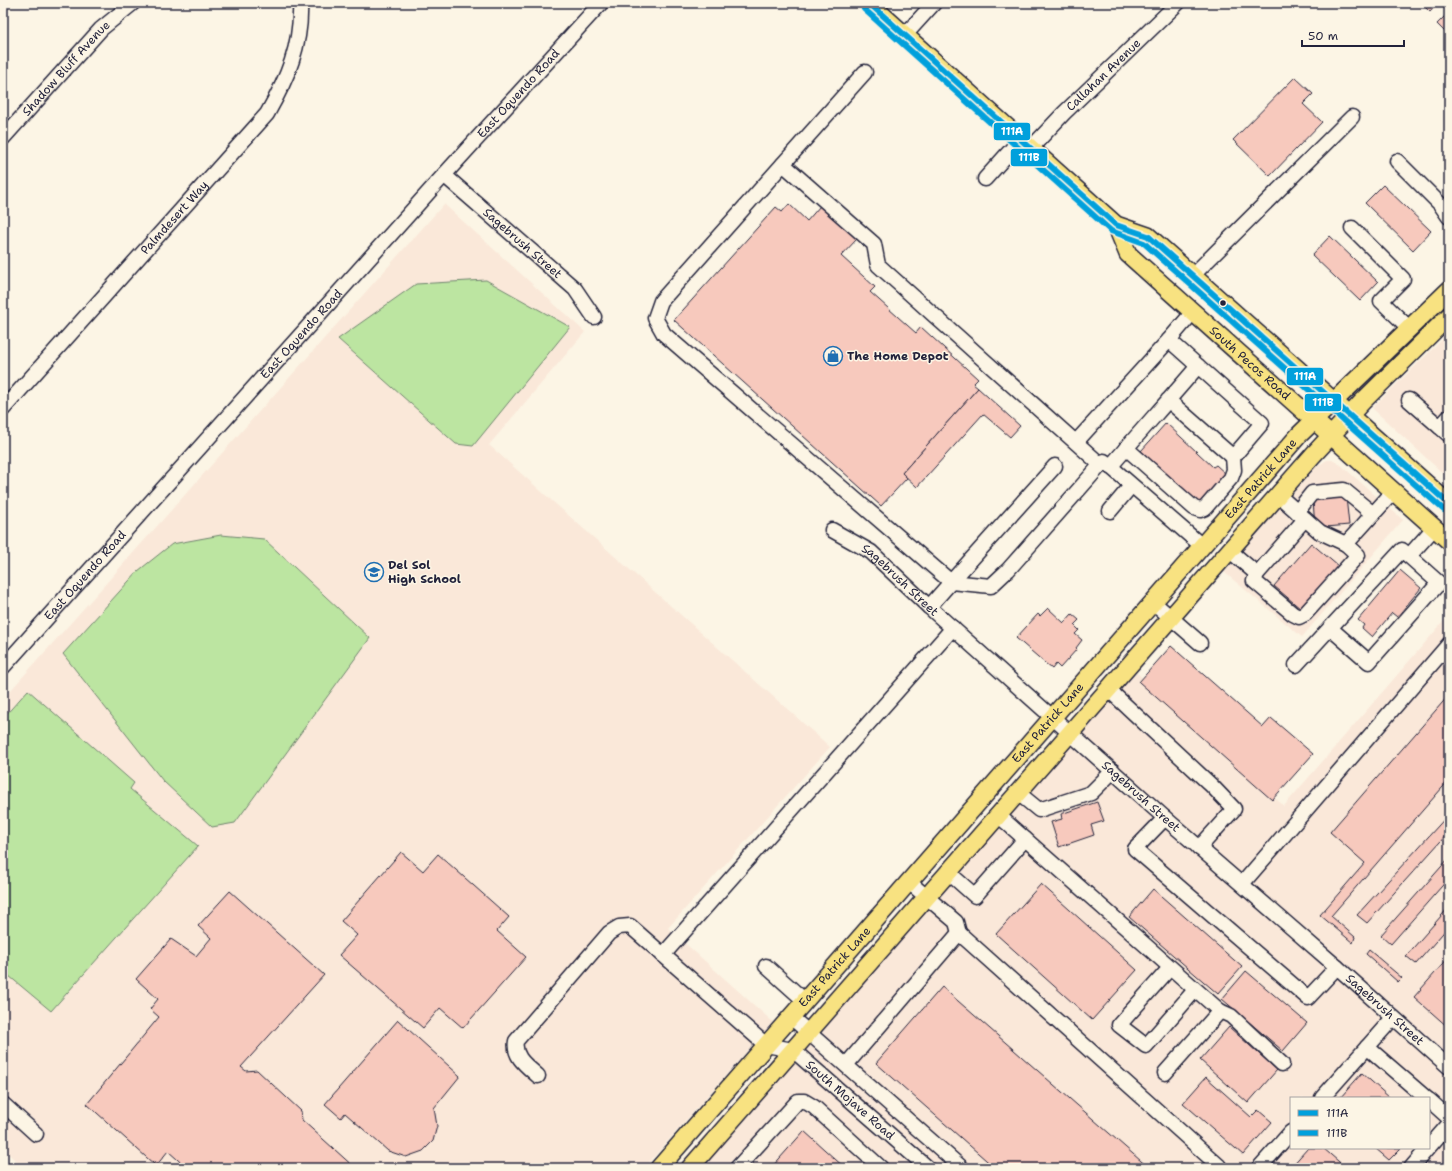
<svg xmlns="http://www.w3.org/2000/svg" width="1452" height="1171" viewBox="0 0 1452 1171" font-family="'Shantell Sans',sans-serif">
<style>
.built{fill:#fae8d9;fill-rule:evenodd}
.green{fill:#bce5a1;stroke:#6f846e}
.building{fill:#f7c9bd;stroke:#22223b}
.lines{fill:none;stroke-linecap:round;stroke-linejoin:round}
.minor-casing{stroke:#22223b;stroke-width:17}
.major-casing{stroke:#22223b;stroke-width:20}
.minor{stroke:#fcf5e5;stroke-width:14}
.major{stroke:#f8e281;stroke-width:17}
.bus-1-casing{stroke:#fcf5e5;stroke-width:9}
.bus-2-casing{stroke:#fcf5e5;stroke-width:9}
.bus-1{stroke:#00a0dc;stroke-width:6}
.bus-2{stroke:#00a0dc;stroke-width:6}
.bus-dot{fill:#22223b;stroke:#fcf5e5;stroke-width:1.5}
.labels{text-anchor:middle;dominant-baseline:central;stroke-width:3;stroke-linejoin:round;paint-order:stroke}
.street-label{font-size:12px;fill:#22223b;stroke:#fcf5e5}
.poi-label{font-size:12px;font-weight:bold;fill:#22223b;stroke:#fcf5e5;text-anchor:start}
.line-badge{stroke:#fcf5e5;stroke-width:1.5}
.badge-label{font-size:11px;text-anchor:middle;font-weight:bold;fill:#fff}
</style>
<rect width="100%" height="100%" fill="#fcf5e5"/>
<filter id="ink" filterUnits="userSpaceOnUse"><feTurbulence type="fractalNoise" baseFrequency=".025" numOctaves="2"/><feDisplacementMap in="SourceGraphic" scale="8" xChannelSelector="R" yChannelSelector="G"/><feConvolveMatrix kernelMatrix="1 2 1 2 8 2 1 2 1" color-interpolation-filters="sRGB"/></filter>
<g filter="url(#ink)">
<g class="built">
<polygon points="444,204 585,332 489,445 830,747 668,928 773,1022 644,1168 24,1168 3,1149 3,699"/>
<polygon points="1449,333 1449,479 1372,408"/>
<polygon points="1327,460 1332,460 1341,465 1403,520 1302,637 1224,572 1316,467"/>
<path d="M1449 615V1168H676L1055 736 1063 726 1137 673 1284 806ZM1291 1098H1429V1148H1291Z"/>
</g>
<g class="green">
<polygon points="486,280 570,327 473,446 456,444 338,339 416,284"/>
<polygon points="221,535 264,539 370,638 235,823 212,827 163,781 63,654 138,571 172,544"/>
<polygon points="28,690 134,783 130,789 198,846 51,1011 3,971 3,718"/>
</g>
<g class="building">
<polygon points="1421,3 1438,3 1430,12"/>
<polygon points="1449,12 1449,36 1437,24"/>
<polygon points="1295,77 1313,94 1303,104 1322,122 1270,176 1233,140"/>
<polygon points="1383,185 1431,231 1413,250 1365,203"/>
<polygon points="789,204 807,221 820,206 857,239 841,256 875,287 870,292 916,333 921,327 978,379 973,384 978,388 902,473 907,478 881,506 674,320 776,207 782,212"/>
<polygon points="1330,236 1378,282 1360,301 1312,255"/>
<polygon points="978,388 1020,426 1010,437 983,414 917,487 902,473"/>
<polygon points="1166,423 1213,467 1216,465 1227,475 1199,505 1141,451"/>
<polygon points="1346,497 1349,525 1315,528 1313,500"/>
<polygon points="1311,543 1338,566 1301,609 1274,586"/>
<polygon points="1400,570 1421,588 1397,617 1392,613 1372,637 1362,628 1364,625 1358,620"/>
<polygon points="1048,608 1064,623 1072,614 1079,620 1074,625 1079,630 1075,634 1082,640 1076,648 1077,649 1060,668 1056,664 1052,669 1016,638 1038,614 1040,616"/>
<polygon points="1171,646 1263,727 1271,718 1313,754 1272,800 1139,682"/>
<polygon points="1449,695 1449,780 1331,916 1355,937 1353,943 1320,915 1365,863 1330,832"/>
<polygon points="1097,802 1104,821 1091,825 1094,835 1059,847 1051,822 1062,819 1061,814"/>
<polygon points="1449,814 1449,832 1367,923 1357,915"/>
<polygon points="401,852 423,871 438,854 509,917 497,931 526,957 463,1028 440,1008 423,1028 339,955 357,935 341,921"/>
<polygon points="1449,858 1449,878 1391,944 1381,935"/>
<polygon points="1041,884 1137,970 1092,1020 996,934"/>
<polygon points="1153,889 1242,967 1218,994 1129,917"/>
<polygon points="230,891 324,975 241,1067 246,1071 257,1070 301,1111 302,1120 355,1168 187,1168 168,1151 156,1166 87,1104 159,1017 150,1009 158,999 136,979 171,939 196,956 211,938 198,926"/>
<polygon points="1449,907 1449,926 1416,964 1406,956"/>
<polygon points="1369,950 1402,978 1398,982 1366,954"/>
<polygon points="1449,957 1449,1028 1414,997"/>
<polygon points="1246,971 1307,1023 1283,1051 1222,999"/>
<polygon points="942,987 1149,1168 995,1168 876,1063"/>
<polygon points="398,1020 460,1076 434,1108 437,1126 433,1141 423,1151 406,1157 388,1151 345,1113 341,1118 325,1104"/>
<polygon points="1229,1027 1277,1070 1248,1103 1200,1060"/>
<polygon points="1362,1073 1390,1098 1340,1098"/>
<polygon points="1206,1077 1251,1117 1258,1110 1272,1122 1243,1155 1183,1103"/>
<polygon points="804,1131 845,1168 771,1168"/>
<polygon points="1308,1148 1323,1148 1346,1168 1290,1168"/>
<polygon points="1375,1148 1401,1148 1389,1160"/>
</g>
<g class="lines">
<defs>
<g id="minor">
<polyline points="905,35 934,3"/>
<polyline points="865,72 661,301 655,318 664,334 951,582 929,607"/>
<path id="s1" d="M3 138 101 29 133 3"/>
<path id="s2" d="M1031 148 1064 113 1178 3"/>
<polyline points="1397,161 1440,204 1449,217"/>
<polyline points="783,164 874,244 878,265 1101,465"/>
<path id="s3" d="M444 175 575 289 594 317"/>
<polyline points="985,179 1021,139"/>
<polyline points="1352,228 1403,279 1381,301 1410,329"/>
<polyline points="1192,276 1352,117"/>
<polyline points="1169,340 1193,312"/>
<polyline points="1409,400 1440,427"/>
<path id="s4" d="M3 409 267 114C287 79 302 45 300 3"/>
<polyline points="1449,417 1440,427 1449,435"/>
<polyline points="1076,442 1169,340 1198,366"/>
<polyline points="1126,448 1194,508 1200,510 1205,508 1231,478 1234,470 1233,457"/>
<polyline points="1055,466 951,582 991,586 1008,570 1104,461 1202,546"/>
<path d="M1110 467C1139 433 1169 400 1198 366L1262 423 1233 457 1168 400"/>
<polyline points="1278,495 1320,532 1346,544 1393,492"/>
<polyline points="1110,511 1131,486"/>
<polyline points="1297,512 1312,493 1344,490 1373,514"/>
<polyline points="1305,519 1257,574 1254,581 1293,614 1299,617 1305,614 1358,555 1346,544"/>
<path id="s5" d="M832 530 871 552 929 607 1165 818 1337 967 1449 1067"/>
<polyline points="1229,550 1257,574"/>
<polygon points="1402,550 1439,583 1369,662 1330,628"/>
<polyline points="1409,556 1434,528"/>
<polyline points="1153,602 1200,643"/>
<polyline points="1296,665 1330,628"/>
<path id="s6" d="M3 667 444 175 601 3"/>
<polyline points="1108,689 1212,786 1234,809 1199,848"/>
<polyline points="1017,792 1039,810 1091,793 1113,771"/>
<polyline points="998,815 1220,1011 1165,1073"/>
<polyline points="1165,818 1135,849 1308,998 1337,967"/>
<polyline points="948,872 975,896 1025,839"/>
<polyline points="909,882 956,922 959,933"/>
<polyline points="1242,884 1449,644"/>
<polyline points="663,955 953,628"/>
<polyline points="766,966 805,1001"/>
<polyline points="1170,968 1119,1025 1146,1046 1195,990"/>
<polyline points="1220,1011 1231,1016 1282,1064"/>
<polyline points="791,1017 962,1168"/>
<polyline points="1367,1047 1426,1098"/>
<polyline points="846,1065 959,933 1219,1166 1217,1168"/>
<path id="s7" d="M538 1076C527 1066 513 1057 516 1041L609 933 619 927 630 926 766 1045 793 1050 928 1168"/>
<polyline points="1322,1098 1393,1018"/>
<polyline points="1429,1100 1449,1118"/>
<polyline points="3,1104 36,1134"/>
<polyline points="1429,1147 1449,1124"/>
<polyline points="737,1168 798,1101 804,1101 814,1107 881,1168"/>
<polyline points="1259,1168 1291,1132"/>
<polyline points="1411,1168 1428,1148"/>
</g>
<g id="major">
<polyline points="869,3 1116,225 1148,236 1449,504"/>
<path id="s8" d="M1116 225 1128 254 1449 541"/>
<path id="s9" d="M659 1168 1299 435 1449 290"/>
<polyline points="690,1168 1313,455 1362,402 1449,316"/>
</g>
</defs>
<use href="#minor" class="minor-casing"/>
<use href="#major" class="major-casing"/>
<use href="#minor" class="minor"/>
<use href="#major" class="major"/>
<defs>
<polyline id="bus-1" points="869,3 1116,225 1148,236 1449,504"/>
<polyline id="bus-2" points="864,9 1111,231 1144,243 1444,510"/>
</defs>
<use href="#bus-1" class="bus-1-casing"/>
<use href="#bus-2" class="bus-2-casing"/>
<use href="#bus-1" class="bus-1"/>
<use href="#bus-2" class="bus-2"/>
</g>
</g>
<defs>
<symbol id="shop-ring" viewBox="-11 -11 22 22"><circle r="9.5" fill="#fcf5e5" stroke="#1f6fb2" stroke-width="1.5"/><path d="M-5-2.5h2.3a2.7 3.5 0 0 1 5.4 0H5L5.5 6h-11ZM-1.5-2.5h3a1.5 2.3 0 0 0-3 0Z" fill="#1f6fb2"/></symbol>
<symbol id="school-ring" viewBox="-11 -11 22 22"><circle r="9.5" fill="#fcf5e5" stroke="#1f6fb2" stroke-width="1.5"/><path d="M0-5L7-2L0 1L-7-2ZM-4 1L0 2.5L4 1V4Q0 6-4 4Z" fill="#1f6fb2"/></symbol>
</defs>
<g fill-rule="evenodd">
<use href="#shop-ring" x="822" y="345" width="22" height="22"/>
<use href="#school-ring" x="363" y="561" width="22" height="22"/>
</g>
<circle class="bus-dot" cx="1223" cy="303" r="3.5"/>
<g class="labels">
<g class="street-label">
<text stroke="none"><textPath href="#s1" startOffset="94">Shadow Bluff Avenue</textPath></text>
<text stroke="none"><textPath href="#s2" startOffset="103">Callahan Avenue</textPath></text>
<text stroke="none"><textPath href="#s6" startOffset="771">East Oquendo Road</textPath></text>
<text stroke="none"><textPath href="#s4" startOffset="257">Palmdesert Way</textPath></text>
<text stroke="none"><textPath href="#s3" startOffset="104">Sagebrush Street</textPath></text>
<text stroke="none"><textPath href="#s6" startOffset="447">East Oquendo Road</textPath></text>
<text stroke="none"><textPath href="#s8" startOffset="195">South Pecos Road</textPath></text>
<text stroke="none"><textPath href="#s9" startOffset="915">East Patrick Lane</textPath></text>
<text stroke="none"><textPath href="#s6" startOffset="123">East Oquendo Road</textPath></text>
<text stroke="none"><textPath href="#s5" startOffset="85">Sagebrush Street</textPath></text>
<text stroke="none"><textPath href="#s9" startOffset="591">East Patrick Lane</textPath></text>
<text stroke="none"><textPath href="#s5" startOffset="409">Sagebrush Street</textPath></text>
<text stroke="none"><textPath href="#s9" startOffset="267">East Patrick Lane</textPath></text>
<text stroke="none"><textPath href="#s5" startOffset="733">Sagebrush Street</textPath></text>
<text stroke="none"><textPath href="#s7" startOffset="493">South Mojave Road</textPath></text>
</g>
<g class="poi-label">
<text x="847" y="356">The Home Depot</text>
<text x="388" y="565">Del Sol<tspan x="388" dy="14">High School</tspan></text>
</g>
</g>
<g class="line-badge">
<rect x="993" y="122" width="38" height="19" rx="4" fill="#00a0dc"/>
<rect x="1010" y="148" width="38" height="19" rx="4" fill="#00a0dc"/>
<rect x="1286" y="367" width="38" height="19" rx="4" fill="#00a0dc"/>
<rect x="1304" y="393" width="38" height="19" rx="4" fill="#00a0dc"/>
</g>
<g class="badge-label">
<text x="1012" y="135">111A</text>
<text x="1029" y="161">111B</text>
<text x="1305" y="380">111A</text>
<text x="1323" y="406">111B</text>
</g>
<rect width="1452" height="1171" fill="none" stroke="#fcf5e5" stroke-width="16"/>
<rect x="8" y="8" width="1436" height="1155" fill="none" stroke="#22223b" stroke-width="1.5" filter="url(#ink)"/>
<rect x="1290" y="1097" width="140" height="52" fill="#fcf5e5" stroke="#a5a1a1"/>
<rect x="1298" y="1110" width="20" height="6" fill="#00a0dc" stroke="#a5a1a1"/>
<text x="1326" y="1117" font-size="12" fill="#22223b">111A</text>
<rect x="1298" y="1130" width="20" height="6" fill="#00a0dc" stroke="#a5a1a1"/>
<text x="1326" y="1137" font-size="12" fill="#22223b">111B</text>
<path d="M1302 40v6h102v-6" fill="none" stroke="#22223b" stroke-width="2"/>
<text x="1308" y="40" font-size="12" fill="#22223b" stroke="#fcf5e5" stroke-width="3" paint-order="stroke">50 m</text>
</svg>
